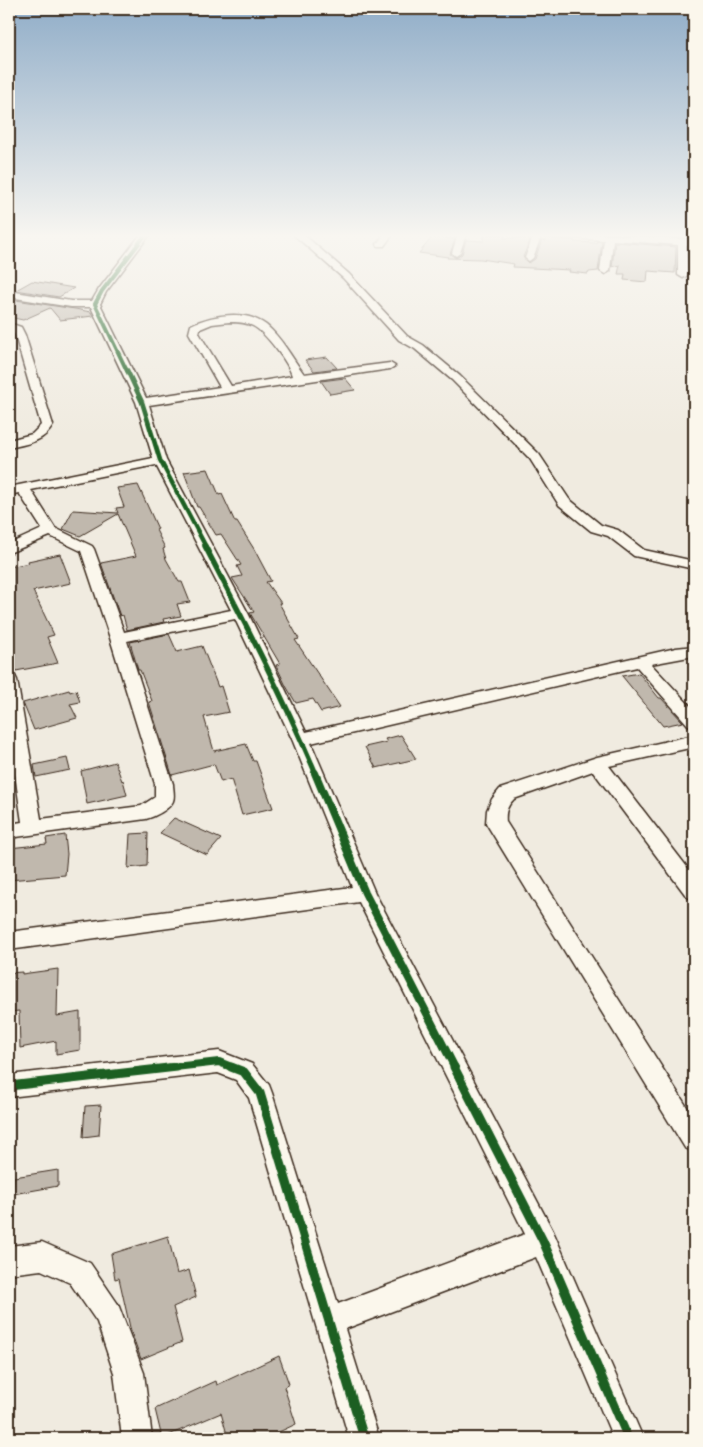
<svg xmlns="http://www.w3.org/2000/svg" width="703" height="1447" viewBox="0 0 703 1447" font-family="'Patrick Hand',sans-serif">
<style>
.building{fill:#c0b8ad;stroke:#3b2a1e}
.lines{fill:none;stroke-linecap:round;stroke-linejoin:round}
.minor-casing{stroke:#3b2a1e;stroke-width:3}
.minor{fill:#fbf7ec;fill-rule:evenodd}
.cycleway-far4-casing{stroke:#fbf7ec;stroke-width:5.5}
.cycleway-far3-casing{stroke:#fbf7ec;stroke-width:7}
.cycleway-far2-casing{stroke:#fbf7ec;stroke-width:9}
.cycleway-far1-casing{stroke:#fbf7ec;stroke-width:11}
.cycleway-casing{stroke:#fbf7ec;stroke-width:12}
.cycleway-far4{stroke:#1b5e20;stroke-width:4}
.cycleway-far3{stroke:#1b5e20;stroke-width:4.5}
.cycleway-far2{stroke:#1b5e20;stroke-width:5.5}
.cycleway-far1{stroke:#1b5e20;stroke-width:8}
.cycleway{stroke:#1b5e20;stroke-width:9}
</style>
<rect width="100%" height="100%" fill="#f0ebe0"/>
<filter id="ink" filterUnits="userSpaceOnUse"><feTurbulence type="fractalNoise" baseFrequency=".02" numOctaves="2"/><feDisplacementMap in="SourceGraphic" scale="10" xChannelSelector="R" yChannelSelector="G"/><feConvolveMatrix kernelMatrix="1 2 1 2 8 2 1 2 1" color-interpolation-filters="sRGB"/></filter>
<g filter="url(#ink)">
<g class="building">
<polygon points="435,234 448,234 446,238 455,239 450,254 456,258 462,254 466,240 484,241 484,234 504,234 504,238 531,238 523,257 529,263 535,259 542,240 546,241 546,235 553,239 574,240 574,242 596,243 597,241 602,242 598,271 589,272 588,274 569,272 570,270 513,267 514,264 481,259 447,258 448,257 419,253"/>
<polygon points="615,242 676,247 675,273 648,271 647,282 624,280 625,274 618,274 620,265 612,267"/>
<polygon points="32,281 74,288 59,297 16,290"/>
<polygon points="9,299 75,309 91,312 93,316 60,320 50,308 23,320 9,317"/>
<polygon points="327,357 337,368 314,371 305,360"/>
<polygon points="345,378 355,390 330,394 321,381"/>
<polygon points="208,469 219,495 222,494 235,522 237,522 254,549 271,581 266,582 281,603 279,603 299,639 295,640 340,707 321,712 313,699 296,703 286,686 276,665 280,664 250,613 254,612 232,578 242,576 237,566 241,565 221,534 216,535 199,507 197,507 184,472"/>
<polygon points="138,485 158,529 156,530 165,548 163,549 166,559 179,582 182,582 190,602 177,604 181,616 163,619 164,622 127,630 123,615 120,616 101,563 136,556 118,514 80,536 63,529 73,510 118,513 116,508 124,507 117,488"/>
<polygon points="60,554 71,583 33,591 54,635 47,637 58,663 16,671 9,650 9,567 29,563 28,561"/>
<polygon points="169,634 177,652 202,646 218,687 221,686 229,712 204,717 214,751 246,744 253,761 256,761 273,808 242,815 231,779 221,782 214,764 172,775 149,702 152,701 140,670 138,670 130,642"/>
<polygon points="639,673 659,698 661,698 683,722 663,726 622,676"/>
<polygon points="69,690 70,692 76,690 80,702 70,704 77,718 34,730 23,703"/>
<polygon points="401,735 416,759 376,768 365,747 387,742 385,739"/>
<polygon points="67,758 70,770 36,777 34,765"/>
<polygon points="115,762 122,781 123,780 127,795 87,804 81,771"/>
<polygon points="174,818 221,839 207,855 160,833"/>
<polygon points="148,833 147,866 128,868 130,834"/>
<polygon points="65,835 67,854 65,875 9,880 9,848 47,844 46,838"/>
<polygon points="58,969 57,1016 80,1012 80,1050 56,1054 56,1041 20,1048 19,1011 9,1012 9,973 22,972 22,974"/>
<polygon points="101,1105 99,1135 83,1137 85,1106"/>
<polygon points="58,1170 58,1186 13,1194 14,1177"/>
<polygon points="168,1236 177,1274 189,1270 196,1297 173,1307 182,1342 141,1359 131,1332 119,1278 115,1279 111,1254"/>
<polygon points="279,1356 289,1384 284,1387 296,1424 266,1438 228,1438 221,1413 162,1438 155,1409 216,1381 217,1385"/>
</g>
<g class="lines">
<defs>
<g id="minor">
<path d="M141 234H150L106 292 100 304 146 398 220 387 189 333 191 325C213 315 245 309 266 325 281 337 292 358 304 374L390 363 395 366 390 369 149 405 166 460 248 613 306 732 676 648 694 646V656L651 664 694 710V727L688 725 637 667 311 743 375 893 553 1231 643 1438H613L536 1257 345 1329 379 1438H349L249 1098 236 1080 218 1073 9 1097V1075L219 1051 252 1064 269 1085 272 1093 338 1304 525 1234 359 902 9 950V932L352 887 292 739 235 619 127 641 173 784C173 789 175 796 173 801 170 809 154 817 146 819L9 838V824L22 822 9 733V675L15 676 17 680 41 819 141 806 155 797V784L110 638 81 551 50 536 9 553V544L42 529 19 493 9 495V487L153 458 136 402 91 307H71L9 297V291L71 301H92L99 289ZM229 322C237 322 245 322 253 326 265 332 289 363 292 376L231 386 199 333 200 329 212 324ZM156 465 231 610 124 632 94 549 92 546 55 528 31 490Z"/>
<polygon points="293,234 303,234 349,274 407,336 423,345 460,376 539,454 569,499 601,525 618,530 644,550 694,561 694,569 634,556 608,536 591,531 559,505 530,459 452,380 415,349 399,340 343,278"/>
<polygon points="384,234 393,234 384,246 378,246 377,244"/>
<polygon points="458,234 466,234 460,253 456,256 452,253"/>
<polygon points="534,234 542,234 533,258 529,261 525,258"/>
<polygon points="549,234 600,234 682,239 694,240 694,246 686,245 688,275 683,278 678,275 678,245 613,240 610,271 605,274 600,271 604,240 553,237"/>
<path d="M9 323 21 327 25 335 53 425C44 442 27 444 9 448V440L32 434 41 425 15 335 13 331 9 329Z"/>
<path d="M694 735V747L609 766 694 876V899L687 897 593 771 514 799C507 806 505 812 506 822L694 1118V1152L685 1148 489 828 486 823 487 810 492 799 500 789 597 757Z"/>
<polygon points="42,1242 90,1263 118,1304 144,1373 152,1438 122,1438 114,1373 97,1322 70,1283 41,1270 9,1274 9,1246"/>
</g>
</defs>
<use href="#minor" class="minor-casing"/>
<use href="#minor" class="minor"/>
<defs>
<polyline id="cycleway-far4" points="127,371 95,304 102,291 146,234"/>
<polyline id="cycleway-far3" points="127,370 142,402 160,460 206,547"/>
<path id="cycleway-far2" d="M205 546C244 621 283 696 316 774"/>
<g id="cycleway-far1">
<polyline points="315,773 365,893 455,1068"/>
<polyline points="166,1068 219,1062 234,1068"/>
</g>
<g id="cycleway">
<polyline points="231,1067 244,1072 260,1093 364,1438"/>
<polyline points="454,1067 543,1241 628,1438"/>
<polyline points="9,1086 177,1067"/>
</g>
</defs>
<use href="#cycleway-far4" class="cycleway-far4-casing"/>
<use href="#cycleway-far3" class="cycleway-far3-casing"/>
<use href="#cycleway-far2" class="cycleway-far2-casing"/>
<use href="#cycleway-far1" class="cycleway-far1-casing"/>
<use href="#cycleway" class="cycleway-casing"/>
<use href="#cycleway-far4" class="cycleway-far4"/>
<use href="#cycleway-far3" class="cycleway-far3"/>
<use href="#cycleway-far2" class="cycleway-far2"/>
<use href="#cycleway-far1" class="cycleway-far1"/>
<use href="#cycleway" class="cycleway"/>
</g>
</g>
<linearGradient id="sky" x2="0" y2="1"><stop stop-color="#90adc8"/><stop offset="0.54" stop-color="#f8f6f1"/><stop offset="1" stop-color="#f8f6f1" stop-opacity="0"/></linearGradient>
<rect width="703" height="437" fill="url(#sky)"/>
<rect width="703" height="1447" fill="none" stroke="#fbf7ec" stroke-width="30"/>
<rect x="15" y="15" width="673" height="1417" fill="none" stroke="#3b2a1e" stroke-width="2" filter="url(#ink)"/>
</svg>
